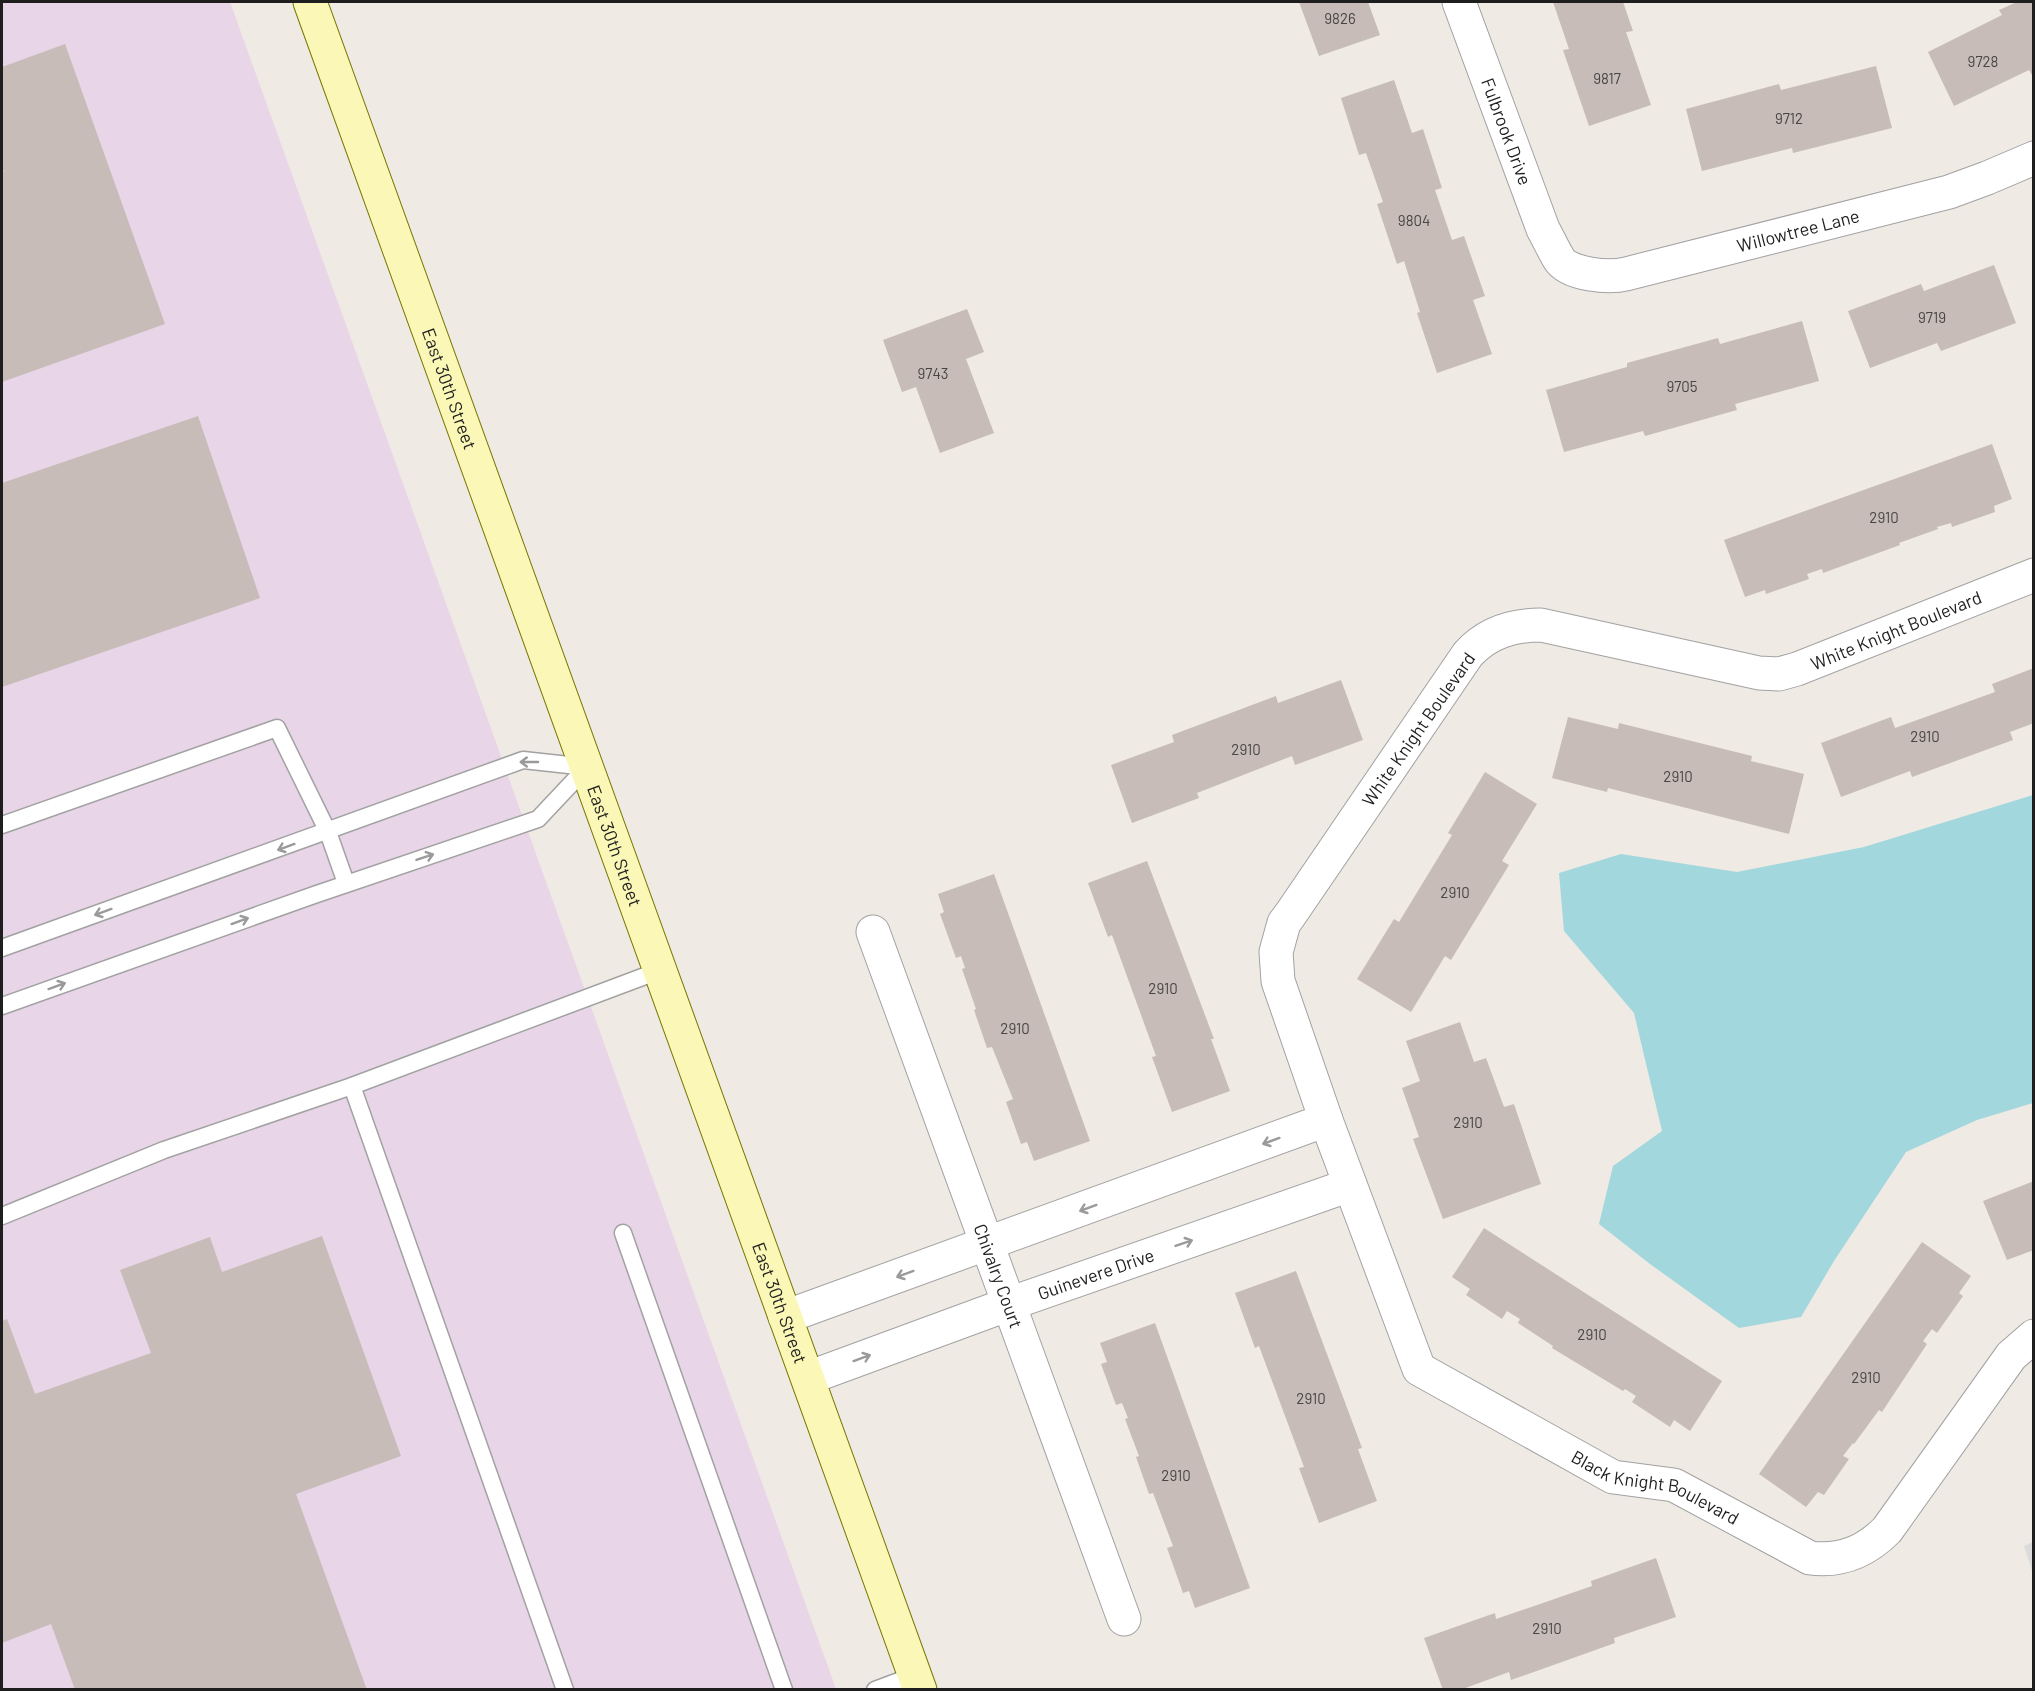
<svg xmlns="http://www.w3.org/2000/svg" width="2035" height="1691" viewBox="0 0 2035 1691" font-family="Barlow,sans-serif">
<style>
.residential{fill:#dcdbdb}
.industrial{fill:#e8d5e7}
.water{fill:#a3d7de}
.building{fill:#c7bcb7}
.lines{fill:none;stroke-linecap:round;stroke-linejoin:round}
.service-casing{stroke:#a2a2a2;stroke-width:19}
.minor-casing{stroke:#a2a2a2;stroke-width:35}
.secondary-casing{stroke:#777703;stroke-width:35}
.service{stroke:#fff;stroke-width:16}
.minor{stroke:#fff;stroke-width:33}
.secondary{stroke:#fbf7b6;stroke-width:33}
.oneway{stroke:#9a9a9a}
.labels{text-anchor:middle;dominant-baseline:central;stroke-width:4.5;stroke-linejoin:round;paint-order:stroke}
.number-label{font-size:15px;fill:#484644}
.street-label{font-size:18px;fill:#1e1e1e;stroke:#fff}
</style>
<rect width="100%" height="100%" fill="#efeae3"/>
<polygon class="residential" points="2033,1542 2034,1542 2033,1574 2024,1546"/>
<polygon class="industrial" points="2,2 230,2 836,1689 2,1690"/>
<polygon class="water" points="2033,795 2033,1103 1977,1120 1906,1152 1834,1261 1801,1317 1739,1328 1650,1264 1599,1224 1613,1166 1662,1131 1634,1013 1564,931 1559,873 1621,854 1737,872 1864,847"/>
<g class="building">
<polygon points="1299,2 1368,2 1380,35 1319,56"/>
<polygon points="1553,2 1623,2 1633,31 1626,32 1651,105 1589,126 1563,50 1569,49"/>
<polygon points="2017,2 2034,2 2034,74 2032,75 2029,70 1954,106 1928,52 2002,15 1999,10"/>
<polygon points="65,44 165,324 2,382 2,173 4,172 2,167 2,67"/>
<polygon points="1876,66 1892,128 1793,153 1792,148 1702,171 1686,109 1779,84 1781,90"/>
<polygon points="1394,80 1412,133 1423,129 1442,188 1435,190 1452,240 1464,236 1485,296 1473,300 1492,354 1437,373 1417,313 1420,312 1404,261 1397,264 1377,204 1383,202 1366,153 1359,155 1341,98"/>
<polygon points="1994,265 2016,323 1941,351 1937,343 1870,368 1848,311 1921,284 1924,291"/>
<polygon points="967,309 984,352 966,359 994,433 940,453 916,387 902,392 883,340"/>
<polygon points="1802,321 1819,381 1735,404 1737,410 1645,436 1643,431 1564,452 1546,390 1627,367 1627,363 1718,338 1720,344"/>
<polygon points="198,416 260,598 2,687 2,483"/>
<polygon points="1992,444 2012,499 1994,506 1995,512 1952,527 1951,523 1937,527 1938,529 1899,543 1900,545 1823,573 1822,569 1807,574 1809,579 1766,594 1765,590 1745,597 1724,540"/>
<polygon points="2034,668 2034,723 2010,732 2013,740 1912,777 1910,771 1841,797 1821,743 1891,717 1895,728 1995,692 1992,684"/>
<polygon points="1341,680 1363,740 1295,765 1292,756 1197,793 1199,798 1132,823 1111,765 1174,742 1172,735 1276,696 1278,703"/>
<polygon points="1568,717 1618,729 1619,723 1752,756 1751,761 1804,774 1789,834 1608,788 1607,792 1552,778"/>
<polygon points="1485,772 1537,804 1502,861 1509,865 1451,960 1445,956 1411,1012 1357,979 1394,919 1399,922 1452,835 1448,833"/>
<polygon points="1147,861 1214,1039 1211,1039 1230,1091 1172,1112 1152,1057 1156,1056 1112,935 1108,937 1088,883"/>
<polygon points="994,874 1090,1141 1034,1161 1027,1142 1021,1144 1006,1102 1013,1099 992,1047 987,1048 974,1010 976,1009 962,969 965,968 961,956 956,958 940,914 944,912 938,894"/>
<polygon points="1460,1022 1474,1062 1486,1058 1504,1107 1514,1104 1541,1184 1443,1219 1413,1139 1419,1137 1402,1088 1420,1081 1406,1041"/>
<polygon points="2034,1181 2034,1250 2007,1260 1983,1201"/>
<polygon points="1484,1228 1722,1381 1690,1431 1674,1420 1670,1427 1632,1402 1636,1396 1625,1389 1623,1391 1552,1348 1553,1346 1518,1323 1520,1319 1507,1311 1502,1319 1466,1295 1470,1289 1452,1277"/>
<polygon points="322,1236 401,1456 296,1494 367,1690 75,1690 51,1624 2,1643 2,1321 7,1319 35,1394 151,1353 120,1270 210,1237 222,1272"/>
<polygon points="1922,1242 1971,1276 1959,1293 1963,1296 1937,1333 1932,1329 1923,1341 1927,1344 1882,1412 1879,1410 1854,1444 1853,1443 1843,1456 1849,1459 1824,1495 1818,1492 1806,1507 1759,1474"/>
<polygon points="1296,1271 1362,1448 1358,1449 1377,1501 1319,1523 1299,1468 1304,1467 1259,1346 1255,1348 1235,1293"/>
<polygon points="1155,1323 1250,1588 1195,1608 1189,1591 1183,1593 1167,1548 1173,1546 1153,1493 1149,1494 1136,1457 1139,1456 1125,1419 1128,1418 1122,1403 1116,1405 1101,1364 1107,1362 1100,1343"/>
<polygon points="1656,1558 1676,1617 1614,1638 1615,1643 1511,1680 1509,1672 1460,1690 1443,1690 1424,1638 1495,1613 1496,1619 1592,1586 1591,1581"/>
</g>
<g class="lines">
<defs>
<g id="service">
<polyline points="2,825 277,728 328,832 346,883"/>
<polyline points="2,948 523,760 587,767"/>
<polyline points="2,1006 314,895 538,819 587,767"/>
<polyline points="352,1086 565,1690"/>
<polyline points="2,1216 164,1150 352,1086 661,970"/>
<polyline points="623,1233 784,1690"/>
<polyline points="875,1690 915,1675"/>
</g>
<g id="minor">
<path id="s1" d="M1459 2 1543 229C1548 238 1553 249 1559 259 1569 275 1609 278 1626 274L1949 192 1987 178 2034 158"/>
<path id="s2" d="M2034 575 1797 669 1779 674 1759 673 1541 625C1513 625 1488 632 1468 654L1290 915 1284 923 1276 952 1278 981 1326 1120 1419 1369 1613 1477 1674 1485 1810 1558C1841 1562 1865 1552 1887 1530L2011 1356 2034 1336"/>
<path id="s3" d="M873 932 1124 1619"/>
<polyline points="785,1317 1326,1120"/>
<path id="s4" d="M808 1378 1009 1304 1350 1185"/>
</g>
<g id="secondary">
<path id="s5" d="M310 2 920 1690"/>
</g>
</defs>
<use href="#service" class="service-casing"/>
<use href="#minor" class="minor-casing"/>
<use href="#secondary" class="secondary-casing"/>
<use href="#service" class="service"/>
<use href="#minor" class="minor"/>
<use href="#secondary" class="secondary"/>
</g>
<defs><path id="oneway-shaft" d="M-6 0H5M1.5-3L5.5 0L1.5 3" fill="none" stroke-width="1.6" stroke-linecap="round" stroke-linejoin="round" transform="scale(1.5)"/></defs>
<g class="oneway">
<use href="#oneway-shaft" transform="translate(529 762) rotate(-180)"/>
<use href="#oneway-shaft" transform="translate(286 847) rotate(160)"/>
<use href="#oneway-shaft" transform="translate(425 857) rotate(-18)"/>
<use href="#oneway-shaft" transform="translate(103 912) rotate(160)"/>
<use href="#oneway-shaft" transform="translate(240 921) rotate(-20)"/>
<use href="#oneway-shaft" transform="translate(57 986) rotate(-20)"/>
<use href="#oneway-shaft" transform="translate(1271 1141) rotate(160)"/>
<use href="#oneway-shaft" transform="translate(1088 1208) rotate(160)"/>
<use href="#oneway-shaft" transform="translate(1184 1243) rotate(-19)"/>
<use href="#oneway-shaft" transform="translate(905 1274) rotate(160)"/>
<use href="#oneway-shaft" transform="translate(862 1358) rotate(-20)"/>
</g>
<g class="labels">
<g class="number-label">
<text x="1340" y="18">9826</text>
<text x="1983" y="61">9728</text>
<text x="1607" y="78">9817</text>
<text x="1789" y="118">9712</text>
<text x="1414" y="220">9804</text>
<text x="1932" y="317">9719</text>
<text x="933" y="373">9743</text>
<text x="1682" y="386">9705</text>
<text x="1884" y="517">2910</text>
<text x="1925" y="736">2910</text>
<text x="1246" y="749">2910</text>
<text x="1678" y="776">2910</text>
<text x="1455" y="892">2910</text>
<text x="1163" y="988">2910</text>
<text x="1015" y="1028">2910</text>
<text x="1468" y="1122">2910</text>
<text x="1592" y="1334">2910</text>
<text x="1866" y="1377">2910</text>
<text x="1311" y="1398">2910</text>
<text x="1176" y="1475">2910</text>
<text x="1547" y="1628">2910</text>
</g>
<g class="street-label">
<text stroke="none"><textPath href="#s1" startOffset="138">Fulbrook Drive</textPath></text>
<text stroke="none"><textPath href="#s1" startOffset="525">Willowtree Lane</textPath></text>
<text stroke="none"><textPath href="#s5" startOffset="411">East 30th Street</textPath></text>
<text transform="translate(1896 630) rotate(-22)">White Knight Boulevard</text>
<text transform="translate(1418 729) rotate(-55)">White Knight Boulevard</text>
<text stroke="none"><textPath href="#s5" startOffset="897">East 30th Street</textPath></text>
<text stroke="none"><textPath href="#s4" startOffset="306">Guinevere Drive</textPath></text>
<text stroke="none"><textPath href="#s3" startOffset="366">Chivalry Court</textPath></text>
<text stroke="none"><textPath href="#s5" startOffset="1383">East 30th Street</textPath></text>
<text stroke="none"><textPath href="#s2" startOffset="1662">Black Knight Boulevard</textPath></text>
</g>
</g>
<rect width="2035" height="1691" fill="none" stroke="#1e1e1e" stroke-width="6"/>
</svg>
